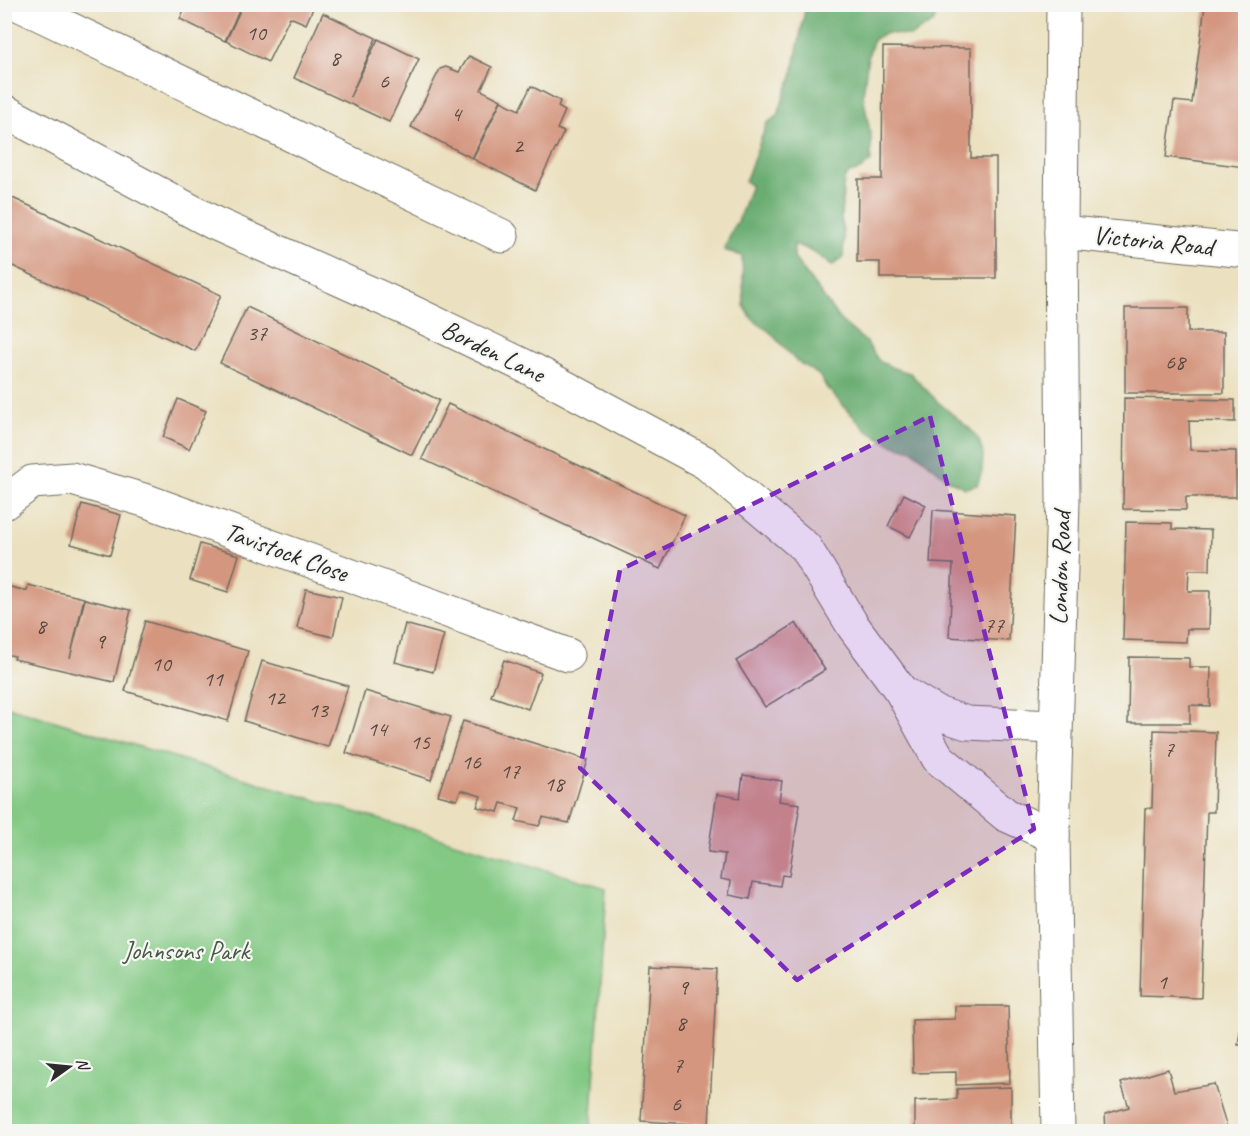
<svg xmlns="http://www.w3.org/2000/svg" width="1250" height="1136" viewBox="0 0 1250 1136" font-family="Caveat,sans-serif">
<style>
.green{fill:#83c984;stroke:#577a58;stroke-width:1.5}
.forest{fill:#6aad72;stroke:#4a6c4e;stroke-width:1.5}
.building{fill:#d4967f}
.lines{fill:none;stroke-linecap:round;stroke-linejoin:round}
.minor-casing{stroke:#6e6b5f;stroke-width:35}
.major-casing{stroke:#6e6b5f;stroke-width:35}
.minor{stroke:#fff;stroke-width:33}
.major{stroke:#fff;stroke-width:33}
.marked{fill:#7b2cbf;fill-opacity:0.2;stroke:#7b2cbf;stroke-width:4.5;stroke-dasharray:12 8;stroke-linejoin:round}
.labels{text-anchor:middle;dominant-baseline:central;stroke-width:4.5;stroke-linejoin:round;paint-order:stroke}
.number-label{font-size:22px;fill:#554640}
.street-label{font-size:26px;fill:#2b2b2b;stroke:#f6f6f2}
.park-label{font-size:26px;fill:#455a46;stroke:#f6f6f2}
</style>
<rect width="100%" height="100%" fill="#f6f6f2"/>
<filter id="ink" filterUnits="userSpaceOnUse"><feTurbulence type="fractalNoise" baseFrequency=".0167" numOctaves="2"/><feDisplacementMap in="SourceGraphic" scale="12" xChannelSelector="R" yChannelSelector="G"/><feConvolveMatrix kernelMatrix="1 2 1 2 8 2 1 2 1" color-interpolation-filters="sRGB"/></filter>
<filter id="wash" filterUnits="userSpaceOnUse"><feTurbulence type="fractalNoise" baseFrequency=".008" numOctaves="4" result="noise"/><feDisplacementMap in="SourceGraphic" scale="24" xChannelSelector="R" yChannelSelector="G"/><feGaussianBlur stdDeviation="1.35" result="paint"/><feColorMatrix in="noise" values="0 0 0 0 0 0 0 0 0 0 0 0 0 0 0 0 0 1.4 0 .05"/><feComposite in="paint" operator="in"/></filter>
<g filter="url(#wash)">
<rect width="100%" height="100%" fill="#ebe1c0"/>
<polygon class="green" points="5,706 606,888 591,1131 5,1131"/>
<polygon class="forest" points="806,5 938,5 934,22 911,36 887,33 874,39 868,56 863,95 871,137 871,161 860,170 849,173 844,179 841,216 844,239 843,257 832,266 812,251 794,244 794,258 841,321 866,342 879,361 893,368 910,373 938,402 971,430 979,440 983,454 982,471 977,485 965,488 949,480 913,450 891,444 866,430 827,388 819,375 795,360 770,332 753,320 744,306 742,256 724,250 735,224 737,224 751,185 745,182 767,123 778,116 784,96 792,77"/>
<g id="blocks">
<g class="building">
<polygon points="187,4 242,4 225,41 180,19"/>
<polygon points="243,4 315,4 306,24 290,17 268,62 226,41"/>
<polygon points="1205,5 1245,5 1245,167 1166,157 1174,101 1192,103"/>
<polygon points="323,13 376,38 350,97 378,39 419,59 389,122 294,78"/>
<polygon points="883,47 971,48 971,158 996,158 996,278 880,278 880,262 857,262 858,179 882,179"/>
<polygon points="469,56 492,67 481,90 501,100 472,158 411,127 440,69 446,67 459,72"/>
<polygon points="531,86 560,101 558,107 565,111 557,129 564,132 535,190 473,159 501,101 519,110"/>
<polygon points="4,194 221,295 195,351 4,262"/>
<polygon points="247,307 439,400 412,455 220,363"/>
<polygon points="1125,308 1188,308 1188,332 1224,332 1224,393 1125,393"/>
<polygon points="1124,398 1235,400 1235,422 1189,421 1190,450 1236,451 1236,497 1186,497 1186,510 1123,509"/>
<polygon points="178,399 206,411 189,449 163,437"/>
<polygon points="448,404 685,515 660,569 422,459"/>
<polygon points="904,494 926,505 910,537 888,526"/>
<polygon points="82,504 121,515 110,555 71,544"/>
<polygon points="933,510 1016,516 1009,641 949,637 953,564 930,563"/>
<polygon points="1126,522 1172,523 1172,529 1211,530 1210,570 1189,570 1188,591 1210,591 1209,629 1187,629 1186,642 1123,640"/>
<polygon points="200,544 239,555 228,592 190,580"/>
<polygon points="28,585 84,598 70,658 85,599 131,610 114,682 14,659 15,656 4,654 4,593 6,586 27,591"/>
<polygon points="306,589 342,597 333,637 297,628"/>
<polygon points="145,621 248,651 228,721 125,691"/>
<polygon points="796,623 825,670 765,707 736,661"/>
<polygon points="405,624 444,635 433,672 395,662"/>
<polygon points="1129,657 1189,658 1189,667 1211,667 1210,706 1190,705 1190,723 1128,723"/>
<polygon points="504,660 541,673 528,709 491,696"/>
<polygon points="262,661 348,686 328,747 244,721"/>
<polygon points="365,691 451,717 431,780 346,753"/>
<polygon points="463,721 588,760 569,823 543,817 539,826 516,821 520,808 501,803 498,812 477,807 481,796 461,790 457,800 438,795"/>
<polygon points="1154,730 1216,732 1214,812 1207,812 1201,998 1140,996 1145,808 1152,808"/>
<polygon points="743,775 782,781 779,801 800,804 789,876 782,875 780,886 753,882 750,899 729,895 731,881 721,879 725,854 708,852 717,794 740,798"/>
<polygon points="650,966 717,969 709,1125 641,1121"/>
<polygon points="1244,1004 1245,1045 1238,1045"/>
<polygon points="955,1006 1008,1006 1010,1083 956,1085 956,1072 913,1073 912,1020 955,1019"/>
<polygon points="1168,1069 1174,1091 1214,1084 1228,1131 1106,1131 1105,1114 1129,1107 1121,1083"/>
<polygon points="1011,1087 1011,1131 915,1131 915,1101 957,1099 957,1089"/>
</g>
</g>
</g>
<g filter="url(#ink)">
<use href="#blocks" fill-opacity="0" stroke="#6e6b5f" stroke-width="1.5"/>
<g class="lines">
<defs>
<g id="minor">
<polyline points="18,4 502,236"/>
<polyline points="4,111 214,223 406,309 533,370 706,463 805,547 853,626 901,691 938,758 1006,815 1053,836"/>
<polyline points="1061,232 1246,251"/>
<polyline points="4,503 32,482 72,479 147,501 568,655"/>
<polyline points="902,692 937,713 967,723 1055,727"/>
</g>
<polyline id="major" points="1058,1132 1053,836 1063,501 1061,232 1063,4"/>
</defs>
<use href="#minor" class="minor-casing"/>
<use href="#major" class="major-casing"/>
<use href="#minor" class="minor"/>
<use href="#major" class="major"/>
</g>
</g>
<path class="marked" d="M930 416 1034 829 797 980 580 768 620 570Z"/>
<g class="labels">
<g class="number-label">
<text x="256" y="33">10</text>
<text x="335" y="58">8</text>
<text x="384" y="81">6</text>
<text x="456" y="114">4</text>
<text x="518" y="146">2</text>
<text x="257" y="333">37</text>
<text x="1175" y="362">68</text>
<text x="994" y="625">77</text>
<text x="41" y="626">8</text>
<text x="100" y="641">9</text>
<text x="161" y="664">10</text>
<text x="213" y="679">11</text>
<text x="275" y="698">12</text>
<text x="318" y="710">13</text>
<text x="377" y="729">14</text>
<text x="420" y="742">15</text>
<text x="1169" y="749">7</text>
<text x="471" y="762">16</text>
<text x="510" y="771">17</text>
<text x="554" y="784">18</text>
<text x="1162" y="982">1</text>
<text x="683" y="987">9</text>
<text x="681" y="1023">8</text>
<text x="678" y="1065">7</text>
<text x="676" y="1104">6</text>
</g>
<g class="street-label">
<text transform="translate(1153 241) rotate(6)">Victoria Road</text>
<text transform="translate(493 351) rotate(26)">Borden Lane</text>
<text transform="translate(286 552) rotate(20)">Tavistock Close</text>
<text transform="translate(1060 568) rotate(-88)">London Road</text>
</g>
<g class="park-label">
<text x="186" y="950">Johnsons Park</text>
</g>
</g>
<rect width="1250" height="1136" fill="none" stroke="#f6f6f2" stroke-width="24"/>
<g transform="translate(69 1067) rotate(75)" stroke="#f6f6f2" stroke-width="4.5" paint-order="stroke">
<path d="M0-4.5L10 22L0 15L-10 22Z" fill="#2b2b2b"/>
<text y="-9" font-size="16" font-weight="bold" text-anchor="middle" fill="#2b2b2b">N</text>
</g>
</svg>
